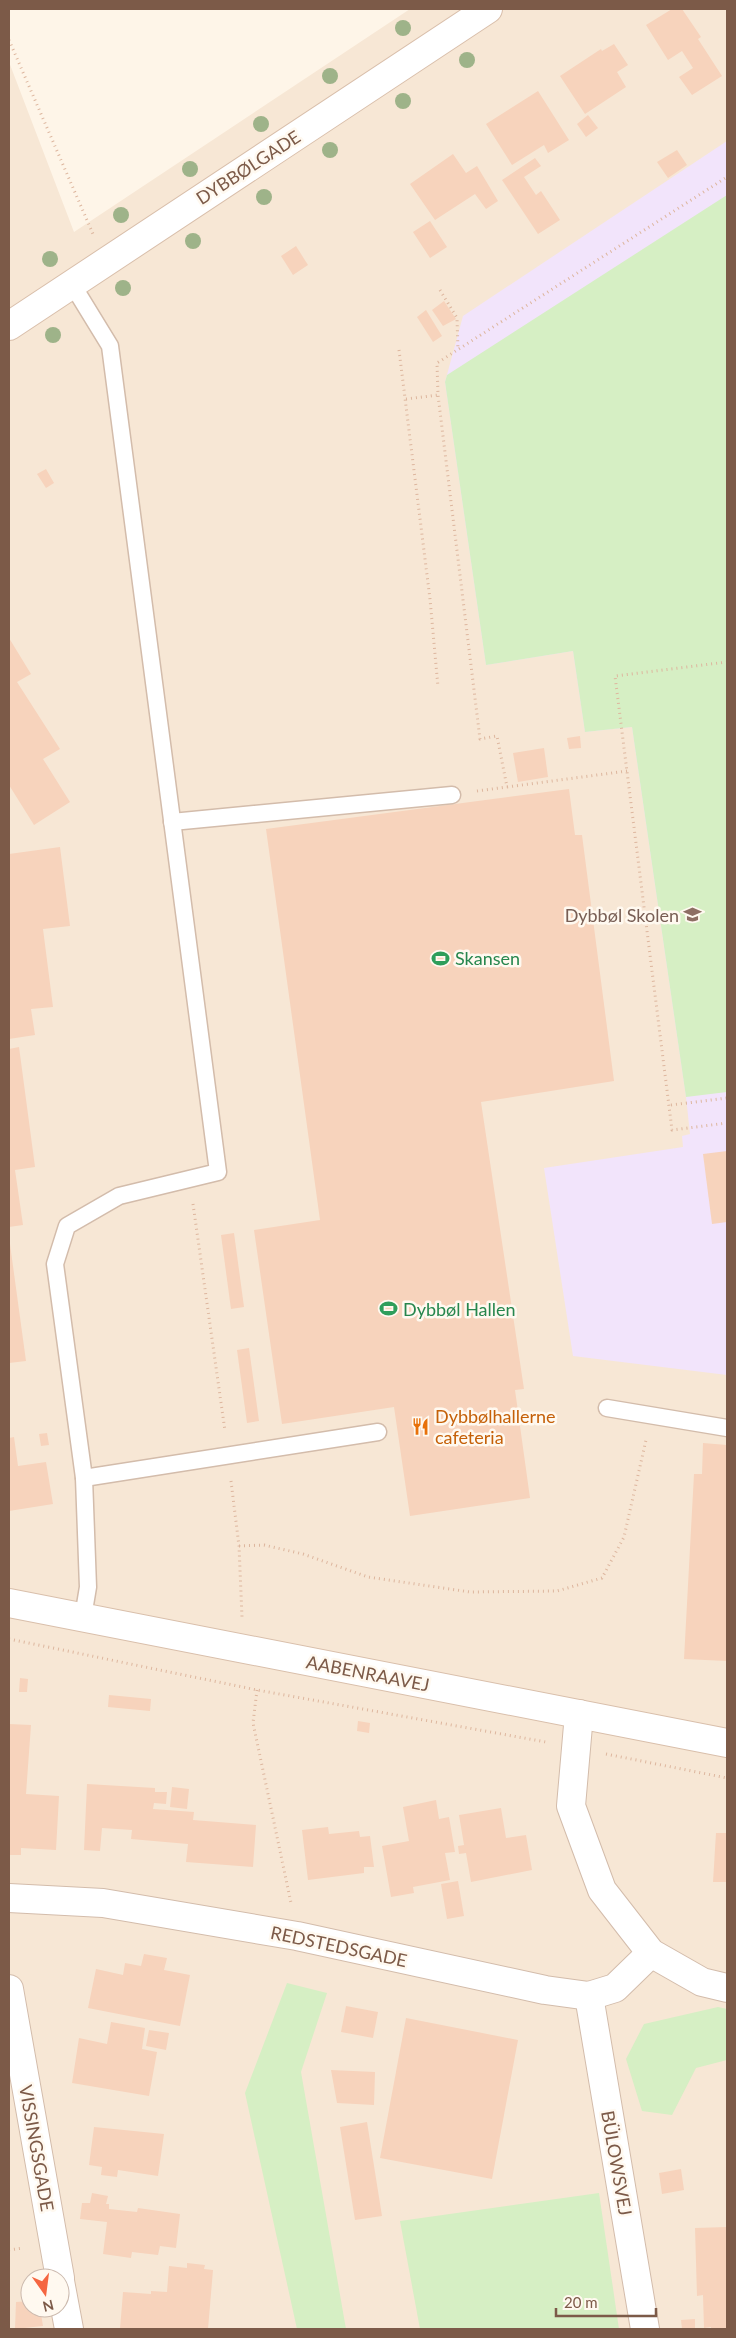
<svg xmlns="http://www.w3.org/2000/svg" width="736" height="2338" viewBox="0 0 736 2338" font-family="Lato,sans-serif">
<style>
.residential{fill:#f7e7d5;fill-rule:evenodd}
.education{fill:#f2e4fb}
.green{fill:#d6efc4}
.building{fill:#f7d3bc}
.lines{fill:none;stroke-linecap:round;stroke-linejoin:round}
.lane-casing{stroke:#d3bcab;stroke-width:19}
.street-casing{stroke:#d3bcab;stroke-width:30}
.secondary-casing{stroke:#d9bfab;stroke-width:30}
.path{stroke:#ddb69e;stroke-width:3;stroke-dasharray:1 4;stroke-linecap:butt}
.lane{stroke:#fff;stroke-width:16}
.street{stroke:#fff;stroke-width:28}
.secondary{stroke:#fff;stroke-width:28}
.tree{fill:#9eb389}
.labels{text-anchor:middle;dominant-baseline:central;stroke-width:5;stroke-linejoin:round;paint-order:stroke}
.street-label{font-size:18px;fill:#7c5a48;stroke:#fff9f0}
.education-label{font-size:18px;fill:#785e54;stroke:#fff9f0;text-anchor:end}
.leisure-label{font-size:18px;fill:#27864d;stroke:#fff9f0;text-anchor:start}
.food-label{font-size:18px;fill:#c56008;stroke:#fff9f0;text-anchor:start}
</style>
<rect width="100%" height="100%" fill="#fef5e8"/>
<path class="residential" d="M410 9H727V2329H9V62L74 232ZM30 2278H60V2308H30Z"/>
<polygon class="education" points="727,141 727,1375 573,1356 544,1168 683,1147 682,1136 690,1134 686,1097 632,727 585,732 573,651 486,665 445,382 463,316"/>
<g class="green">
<polygon points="727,195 727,1092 686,1097 632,727 585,732 573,651 486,665 445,382 447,375"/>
<polygon points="287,1983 327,1993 301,2072 346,2329 297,2329 245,2093"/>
<polygon points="718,2007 727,2009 727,2060 696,2068 672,2115 642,2111 626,2059 644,2024"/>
<polygon points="599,2193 619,2329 420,2329 400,2221"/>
</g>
<g class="building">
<polygon points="672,9 682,9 701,37 698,39 722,76 692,95 679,77 693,68 682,51 668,60 646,25"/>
<polygon points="614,44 628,65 617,72 626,87 585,114 560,76 601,49 602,51"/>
<polygon points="538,91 569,140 548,153 544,145 512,165 486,124"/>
<polygon points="588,115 598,128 586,137 577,124"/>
<polygon points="677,150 687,165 668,178 657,162"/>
<polygon points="453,154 466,173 477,166 498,201 486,209 475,194 435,220 410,184"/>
<polygon points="535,158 541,166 524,177 536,195 541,191 560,220 538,234 502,180"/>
<polygon points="430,221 447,247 430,258 413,232"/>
<polygon points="296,246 308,265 293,275 281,256"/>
<polygon points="444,301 456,319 443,326 432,310"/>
<polygon points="426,310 442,336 433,342 417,317"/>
<polygon points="46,469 54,483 46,488 37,474"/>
<polygon points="9,638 31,674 17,682 60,749 43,759 70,802 34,825 9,785"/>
<polygon points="580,736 581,748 569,749 567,738"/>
<polygon points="544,748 548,777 518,782 513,753"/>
<polygon points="569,789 575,835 582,835 614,1081 481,1102 524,1389 515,1390 530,1498 410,1516 394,1407 282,1424 254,1230 320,1220 266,829"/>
<polygon points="60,847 70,926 43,929 53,1007 31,1009 35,1035 9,1039 9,854"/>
<polygon points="19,1047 35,1167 15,1170 23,1225 9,1227 9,1049"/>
<polygon points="727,1151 727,1222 712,1224 703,1154"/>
<polygon points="234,1233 244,1307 231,1309 221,1235"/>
<polygon points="9,1237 26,1361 9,1363"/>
<polygon points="249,1348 259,1421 247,1423 237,1350"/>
<polygon points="47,1433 49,1445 41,1446 39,1434"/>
<polygon points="14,1437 18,1466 46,1462 53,1504 9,1511 9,1438"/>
<polygon points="703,1443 727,1445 727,1661 684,1659 694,1474 702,1474"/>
<polygon points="20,1678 28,1679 27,1692 19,1692"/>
<polygon points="109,1695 151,1699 150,1711 108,1707"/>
<polygon points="358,1721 370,1723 369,1733 357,1731"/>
<polygon points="9,1724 31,1725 26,1794 59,1796 56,1850 21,1848 21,1855 9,1855"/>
<polygon points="87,1784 155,1788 155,1792 167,1792 166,1804 154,1803 153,1809 194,1812 193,1820 256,1825 253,1867 186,1862 188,1844 131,1839 132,1830 102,1828 100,1851 84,1850"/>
<polygon points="172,1787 189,1789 187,1809 170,1807"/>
<polygon points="436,1800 439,1819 449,1817 455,1852 445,1853 450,1880 413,1887 414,1893 391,1897 382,1846 409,1841 403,1807"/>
<polygon points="501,1808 506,1838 526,1835 532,1870 471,1882 466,1853 459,1854 458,1846 464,1845 459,1815"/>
<polygon points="328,1827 329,1834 359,1831 360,1837 370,1836 374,1867 364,1867 364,1873 308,1880 302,1830"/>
<polygon points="716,1833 727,1833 727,1882 713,1882"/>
<polygon points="458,1881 464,1916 447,1919 441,1884"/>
<polygon points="144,1954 167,1958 164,1970 190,1975 180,2026 88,2008 96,1969 123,1975 125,1963 141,1966"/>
<polygon points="346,2006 378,2012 373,2038 341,2032"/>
<polygon points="406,2018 518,2040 492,2179 380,2158"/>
<polygon points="111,2022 145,2028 142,2049 157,2052 149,2096 72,2083 79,2038 107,2044"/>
<polygon points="149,2030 169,2033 166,2050 146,2046"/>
<polygon points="331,2070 375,2072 374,2105 337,2103"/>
<polygon points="367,2122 382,2216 355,2220 340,2127"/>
<polygon points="94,2127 164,2134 158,2176 118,2170 117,2177 101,2175 102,2167 89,2165"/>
<polygon points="681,2169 684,2190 662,2194 659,2173"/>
<polygon points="92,2193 108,2196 106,2204 109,2204 109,2209 137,2212 138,2208 180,2214 176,2248 160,2246 158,2255 132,2252 131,2258 103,2254 107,2222 80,2219 82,2203 90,2203"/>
<polygon points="727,2227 727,2329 711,2329 711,2327 704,2328 703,2295 697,2296 695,2228"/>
<polygon points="187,2263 205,2265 204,2269 213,2270 208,2329 120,2329 123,2292 151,2294 151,2291 167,2292 169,2266 187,2268"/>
<polygon points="30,2301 30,2308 40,2308 43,2326 15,2329 16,2302"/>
<polygon points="695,2319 695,2329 682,2329 681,2320"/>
</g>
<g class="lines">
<defs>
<g id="lane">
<polyline points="72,284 110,346 218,1172 119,1196 67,1226 55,1264 84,1478 88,1587 83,1617"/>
<polyline points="172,822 452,795"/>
<polyline points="607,1408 727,1428"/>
<polyline points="84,1478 378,1432"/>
</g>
<g id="street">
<polyline points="579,1714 571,1806 602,1890 651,1953 702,1982 727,1988"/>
<polyline points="9,1898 103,1903 297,1936 545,1990 589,1996 615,1988 651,1953"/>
<polyline points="9,1989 60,2278"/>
<polyline points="589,1996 645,2329"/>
<polyline points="60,2281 69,2329"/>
</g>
<g id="secondary">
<polyline points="9,326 488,9"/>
<polyline points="9,1603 727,1743"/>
</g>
</defs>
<use href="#lane" class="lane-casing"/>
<use href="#street" class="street-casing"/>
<use href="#secondary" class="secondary-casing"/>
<g class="path">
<polyline points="9,40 93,234"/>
<polyline points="440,290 457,318 458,350"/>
<polyline points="399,350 430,599 438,687"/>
<polyline points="406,399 438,395"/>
<polyline points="727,662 615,676 672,1130 727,1123"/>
<polyline points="627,771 507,787 497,736 480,739 438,395 437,363 727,177"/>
<polyline points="477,791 507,787"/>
<polyline points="671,1105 727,1098"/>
<polyline points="193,1204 225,1431"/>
<polyline points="231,1481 239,1546 242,1617"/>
<polyline points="239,1546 264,1545 303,1554 368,1577 470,1592 557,1591 602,1578 624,1537 646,1440"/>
<polyline points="9,1639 257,1690 546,1742"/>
<polyline points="257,1690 253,1723 291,1903"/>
<polyline points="606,1754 727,1778"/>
<polyline points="9,2250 23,2248"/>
</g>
<use href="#lane" class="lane"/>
<use href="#street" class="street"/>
<use href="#secondary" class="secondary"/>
</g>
<g class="tree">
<circle cx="403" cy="28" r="8"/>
<circle cx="467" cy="60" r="8"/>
<circle cx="330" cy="76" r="8"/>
<circle cx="403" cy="101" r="8"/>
<circle cx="261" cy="124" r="8"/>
<circle cx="330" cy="150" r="8"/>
<circle cx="190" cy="169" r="8"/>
<circle cx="264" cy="197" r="8"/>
<circle cx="121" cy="215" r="8"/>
<circle cx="193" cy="241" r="8"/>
<circle cx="50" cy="259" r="8"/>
<circle cx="123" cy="288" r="8"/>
<circle cx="53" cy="335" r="8"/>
</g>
<defs>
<symbol id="school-bare" viewBox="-9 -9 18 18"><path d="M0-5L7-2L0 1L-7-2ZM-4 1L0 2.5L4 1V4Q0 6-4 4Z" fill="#8d6e63" stroke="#fff9f0" stroke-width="2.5" paint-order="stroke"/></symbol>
<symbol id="stadium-bare" viewBox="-9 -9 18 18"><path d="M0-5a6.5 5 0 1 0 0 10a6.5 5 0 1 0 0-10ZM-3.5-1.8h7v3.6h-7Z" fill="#2e9e5b" stroke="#fff9f0" stroke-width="2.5" paint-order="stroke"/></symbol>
<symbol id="restaurant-bare" viewBox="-9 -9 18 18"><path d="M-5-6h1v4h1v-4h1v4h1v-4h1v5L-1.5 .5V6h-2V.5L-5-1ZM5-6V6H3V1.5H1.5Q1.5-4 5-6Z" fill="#e8710a" stroke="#fff9f0" stroke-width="2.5" paint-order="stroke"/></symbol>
</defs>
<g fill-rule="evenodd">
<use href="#school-bare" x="680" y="902" width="25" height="25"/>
<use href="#stadium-bare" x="428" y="946" width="25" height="25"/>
<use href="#stadium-bare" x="376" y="1296" width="25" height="25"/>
<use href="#restaurant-bare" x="408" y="1414" width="25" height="25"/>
</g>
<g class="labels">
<g class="street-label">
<text transform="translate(248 167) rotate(-33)">DYBBØLGADE</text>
<text transform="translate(368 1673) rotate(11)">AABENRAAVEJ</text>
<text transform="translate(339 1946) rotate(12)">REDSTEDSGADE</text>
<text transform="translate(37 2148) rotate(80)">VISSINGSGADE</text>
<text transform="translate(617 2163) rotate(80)">BÜLOWSVEJ</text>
</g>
<g class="education-label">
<text x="679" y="915">Dybbøl Skolen</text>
</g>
<g class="leisure-label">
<text x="455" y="958">Skansen</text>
<text x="403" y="1309">Dybbøl Hallen</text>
</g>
<g class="food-label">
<text x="435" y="1416">Dybbølhallerne<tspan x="435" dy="21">cafeteria</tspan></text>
</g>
</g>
<rect width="736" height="2338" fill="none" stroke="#7c5a48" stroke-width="20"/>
<g transform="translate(45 2293) rotate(166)"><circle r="24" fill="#fff9f0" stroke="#cbb9ad"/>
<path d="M0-4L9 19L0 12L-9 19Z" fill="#f56641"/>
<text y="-8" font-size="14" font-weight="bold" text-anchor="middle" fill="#7c5a48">N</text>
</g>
<path d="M556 2308v8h100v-8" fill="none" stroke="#7c5a48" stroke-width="2.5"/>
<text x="564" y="2308" font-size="15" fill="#7c5a48" stroke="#fff9f0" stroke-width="4" paint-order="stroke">20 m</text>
</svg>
